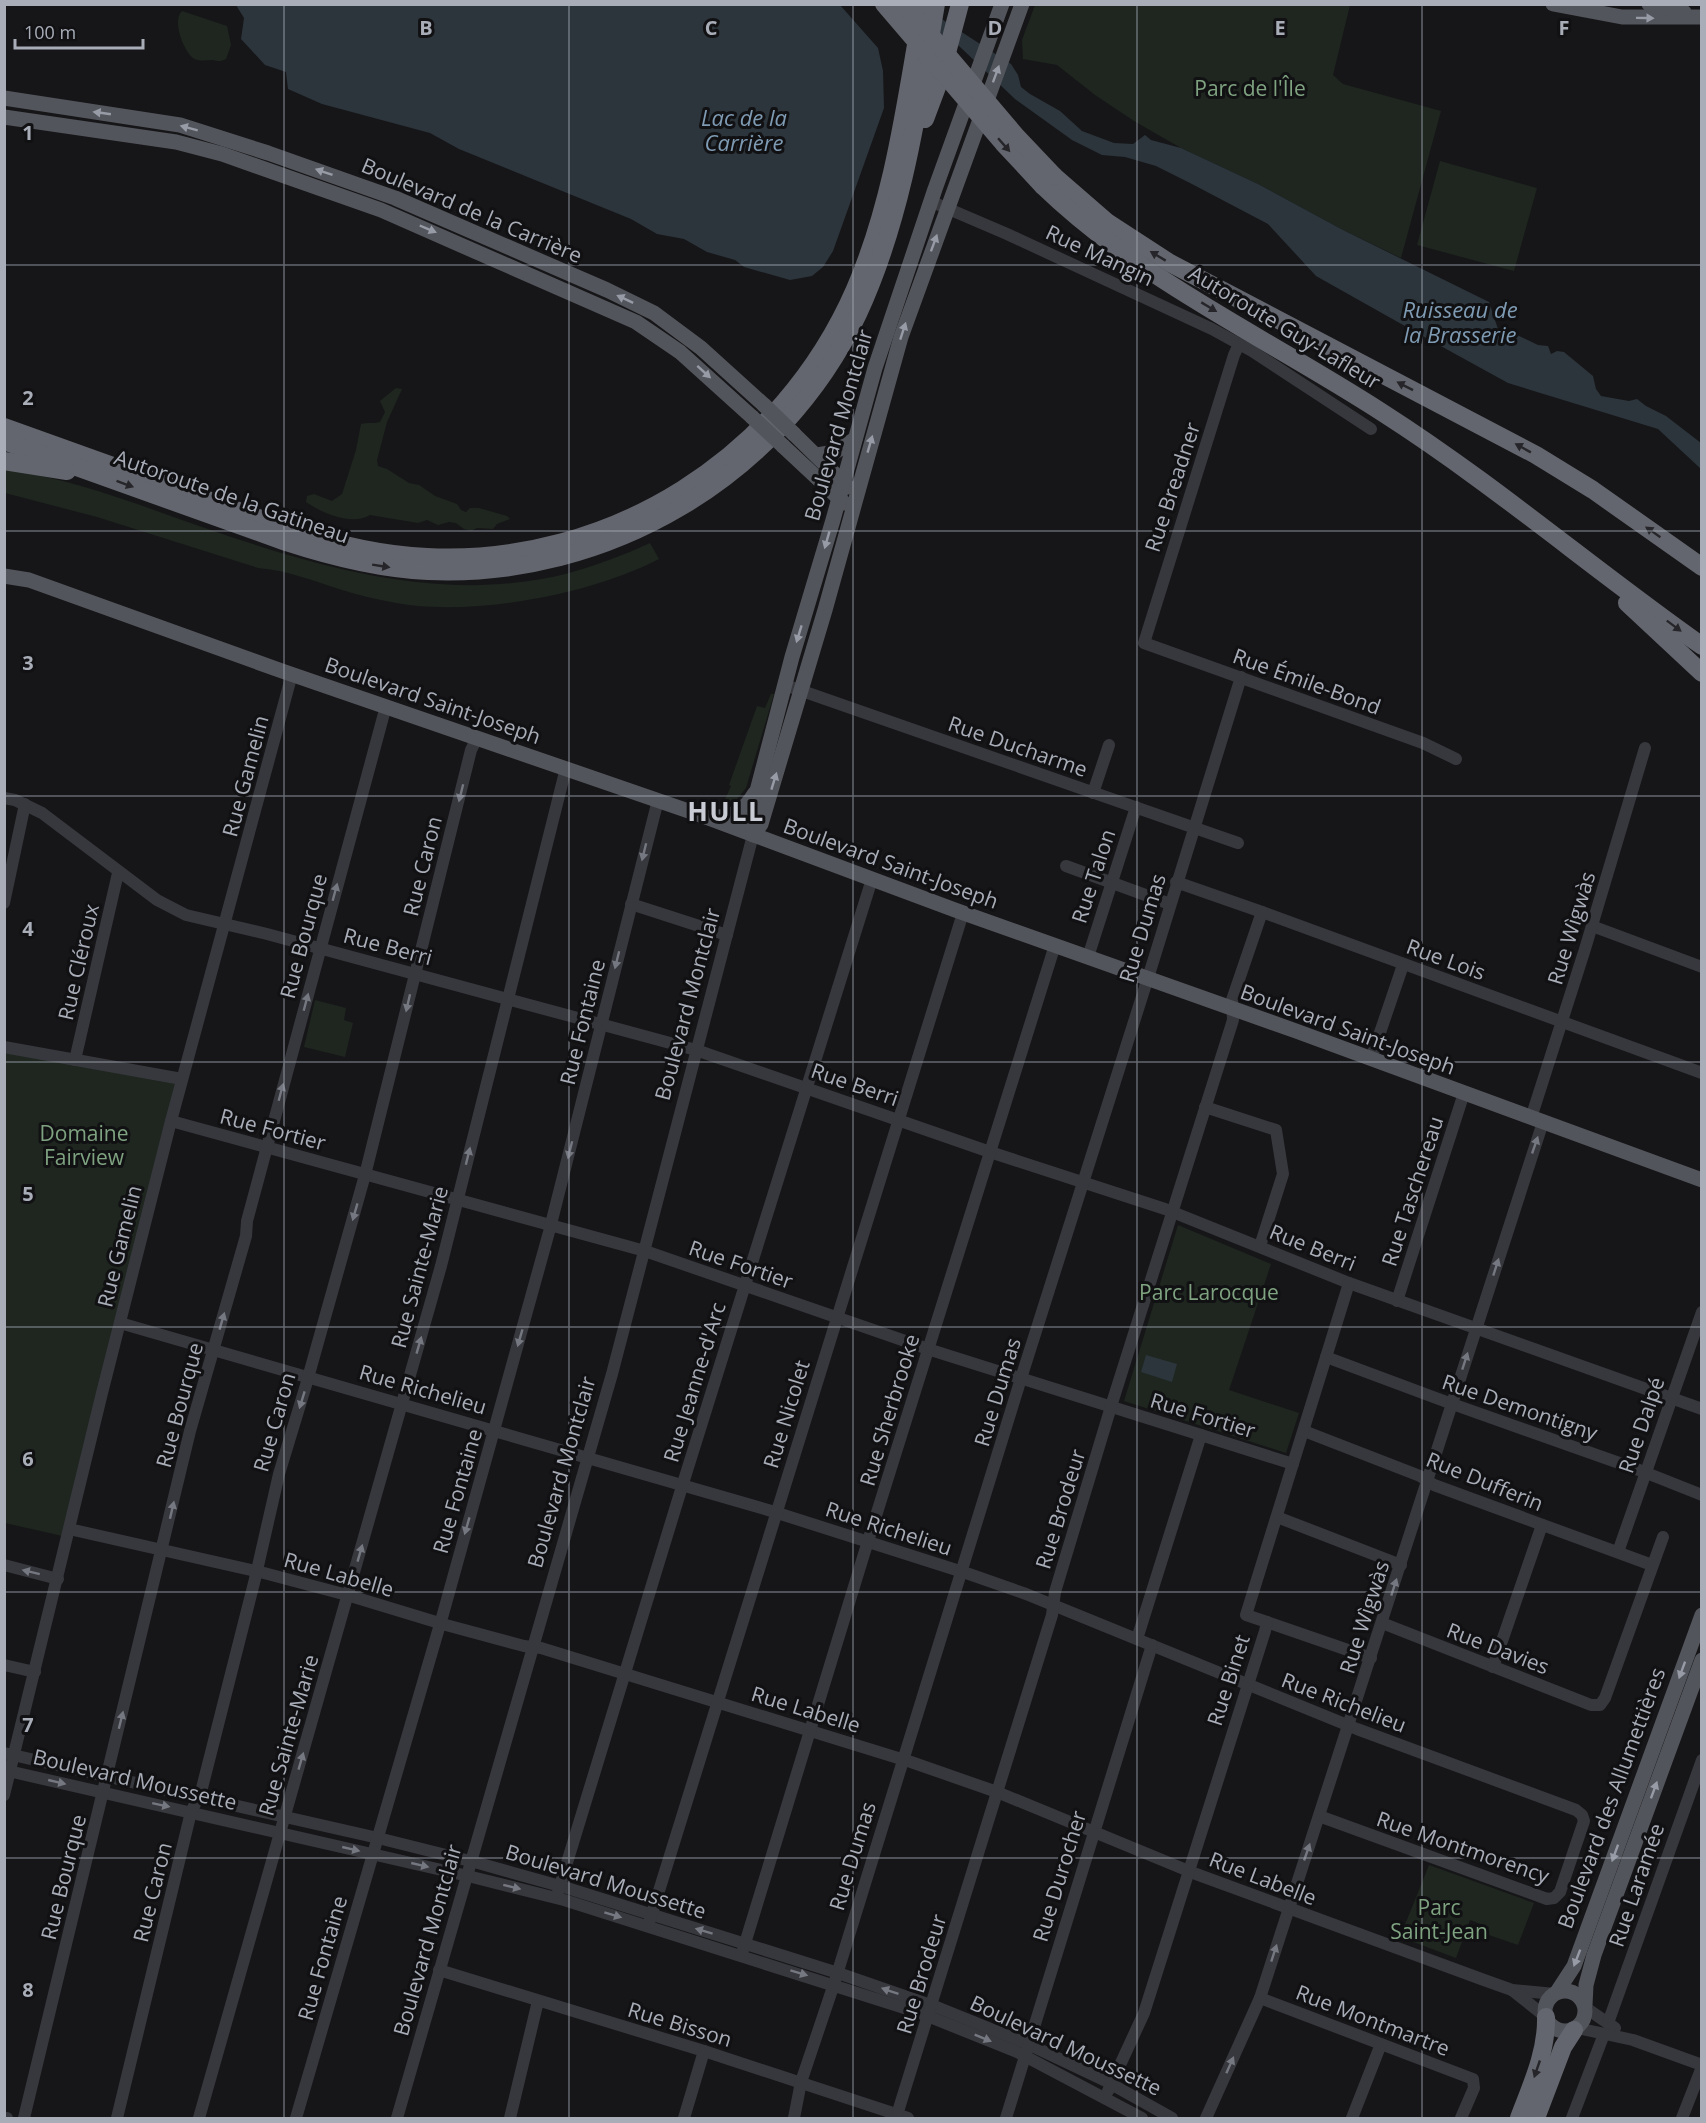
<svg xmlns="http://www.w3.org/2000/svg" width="1706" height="2123" viewBox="0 0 1706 2123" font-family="'Open Sans',sans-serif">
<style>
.green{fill:#1e261f}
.water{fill:#2c353c}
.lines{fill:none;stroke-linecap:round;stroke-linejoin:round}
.minor{stroke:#37383d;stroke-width:12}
.major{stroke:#53555c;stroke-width:15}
.highway{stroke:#63666e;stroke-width:18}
.major-bridge{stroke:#53555c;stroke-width:15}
.highway-bridge{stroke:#63666e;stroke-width:18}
.oneway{fill:#979ba6}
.oneway2{fill:#26262a}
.oneway3{fill:#757881}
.grid{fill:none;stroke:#a8adb8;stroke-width:1.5;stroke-opacity:0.55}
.labels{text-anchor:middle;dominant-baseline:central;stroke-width:6;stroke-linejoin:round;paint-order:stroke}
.park-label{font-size:21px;fill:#7fa381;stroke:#111113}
.street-label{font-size:21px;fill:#a8adb8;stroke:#111113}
.water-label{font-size:22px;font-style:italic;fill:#7f9bb3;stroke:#111113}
.district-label{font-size:27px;font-weight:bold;letter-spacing:1.5px;fill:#c9ccd4;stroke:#111113}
.grid-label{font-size:20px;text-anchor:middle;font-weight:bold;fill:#a8adb8;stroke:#111113;stroke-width:6;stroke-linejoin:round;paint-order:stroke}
</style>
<rect width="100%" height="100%" fill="#161618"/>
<g class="green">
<polygon points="1035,5 1350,5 1333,75 1343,84 1441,111 1401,258 1343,230 1258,184 1181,148 1134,121 1095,95 1057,65 1023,59 1022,40"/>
<path d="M182 11 227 26 231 45 226 59C220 62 218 61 212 60 206 60 199 62 193 58 183 50 172 20 182 11Z"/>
<polygon points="1440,161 1537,188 1514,271 1417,245"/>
<path d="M396 388 402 389 387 422 377 460 378 466 387 469 409 483 419 485 435 496 457 504 461 510 466 512 470 508H479L507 516 510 519 497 524 493 529 477 528 471 531 464 529 456 523 449 522 438 525 427 520 418 523 370 515C351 526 322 513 306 502L307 496 314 494 332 501 342 494 356 450 361 424C368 422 373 424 380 422L385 412 380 401Z"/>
<path d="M4 469C77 480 136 504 205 528 320 568 447 605 569 573 597 565 624 555 650 543L659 559C590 595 468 618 391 602 374 599 358 595 342 590 313 581 287 570 258 568L97 517 5 493Z"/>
<polygon points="771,694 774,694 746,788 737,799 723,804 731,786 729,785 757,706 765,708"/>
<polygon points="315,1000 346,1008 344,1020 353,1023 345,1057 304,1047"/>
<polygon points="5,1047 182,1079 67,1537 5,1523"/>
<polygon points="1178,1225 1271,1264 1229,1390 1299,1413 1286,1453 1124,1401"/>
<polygon points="1429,1865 1534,1903 1518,1945 1486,1934 1489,1927 1470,1920 1456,1958 1400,1937"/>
</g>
<g class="water">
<polygon points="236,5 840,5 878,48 883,71 884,108 833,251 823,267 812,276 790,280 744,267 735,260 707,252 684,239 657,234 631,219 459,149 430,133 322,104 288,89 286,72 265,65 241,39 244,18"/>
<polygon points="897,5 920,5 1011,64 1018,75 1021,87 1030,94 1060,111 1082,131 1114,143 1133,144 1145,135 1151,140 1181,148 1258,184 1343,230 1489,302 1498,329 1515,334 1538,345 1548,346 1551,354 1557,351 1564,352 1593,376 1596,389 1601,396 1629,401 1637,399 1646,406 1666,416 1701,443 1701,469 1658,429 1508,383 1428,339 1316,276 1268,224 1190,183 1156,166 1125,157 1102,155 1072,140 1015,99 959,46"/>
<polygon points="1146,1355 1177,1364 1172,1382 1141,1372"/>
</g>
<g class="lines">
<g class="minor">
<polyline points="930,201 1007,234 1212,329 1252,351 1371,429"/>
<polyline points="1239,344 1234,355 1144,643 1423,743 1456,759"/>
<polyline points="785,685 1238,843"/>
<polyline points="1093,793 1109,745"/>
<polyline points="4,798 15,800 42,813 157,900 186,915 267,934 696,1050 990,1152 1165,1209 1349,1283 1702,1409"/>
<polyline points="1066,866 1170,904"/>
<polyline points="1176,882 1262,912 1702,1073"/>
<polyline points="4,903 25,804"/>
<polyline points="631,904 727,935"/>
<polyline points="1592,926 1702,967"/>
<polyline points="1088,957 1136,807"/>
<polyline points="4,1047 182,1079"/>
<polyline points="1371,1059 1403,965"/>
<polyline points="75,1060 118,873"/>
<polyline points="1205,1107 1276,1130 1283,1174 1260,1246"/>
<polyline points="1531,1118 1585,949 1645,748"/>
<polyline points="171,1121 645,1251 934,1351 1293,1464"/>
<polyline points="1397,1301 1464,1093"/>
<polyline points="120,1323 768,1510 969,1574 1026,1594 1357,1729 1576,1810 1582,1815 1584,1821 1560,1892 1554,1898 1547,1899 1319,1816"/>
<polyline points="1326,1357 1444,1401 1639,1470 1702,1495"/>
<polyline points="1304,1431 1420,1476 1434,1485 1652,1565"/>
<polyline points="1277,1517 1401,1565"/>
<polyline points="69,1529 264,1573 347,1595 446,1625 524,1646 541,1648 911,1762 997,1792 1196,1874 1484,1980 1512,1990 1555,1994"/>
<polyline points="1618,1552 1702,1312"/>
<polyline points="4,1565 58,1579"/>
<polyline points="1267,1622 1371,1658"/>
<polyline points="1382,1623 1591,1705 1600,1705 1605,1698 1663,1537"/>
<polyline points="1137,1639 1201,1435"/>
<polyline points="4,1665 35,1672"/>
<polyline points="1493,1667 1542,1525"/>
<polyline points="4,1753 378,1838 478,1863 567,1888 838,1973 939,2008 1028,2044 1104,2080 1172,2118"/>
<polyline points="4,1770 468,1876 564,1900 920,2013 1017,2052 1142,2118"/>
<polyline points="4,1795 102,1393 171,1121 292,674"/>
<polyline points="558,1892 680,1493 872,879"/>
<polyline points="649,1923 963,913"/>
<polyline points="743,1950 864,1554 1055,945"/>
<polyline points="439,1970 704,2051 908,2118"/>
<polyline points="1512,1990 1546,2017"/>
<polyline points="1260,1998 1473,2079 1474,2088 1461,2118"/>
<polyline points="1586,2008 1615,2028"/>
<polyline points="1608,2023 1702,1760"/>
<polyline points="1577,2028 1633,2040 1702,2065"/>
<polyline points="1108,2091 1144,2013 1265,1631 1267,1622 1246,1615 1349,1283"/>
<polyline points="4,2118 7,2118"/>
<polyline points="24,2118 190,1431 246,1236 247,1221 386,706"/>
<polyline points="117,2118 191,1812 201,1792 255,1579 279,1474 306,1385 365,1175 471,750 477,738"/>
<polyline points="199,2118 441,1266 566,768"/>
<polyline points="296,2118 443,1614 549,1232 658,800"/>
<polyline points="397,2118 612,1374 753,835"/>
<polyline points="510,2118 538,2001"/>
<polyline points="684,2118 704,2051"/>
<polyline points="794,2118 801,2082 834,1984 1023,1372 1152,965 1241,677"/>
<polyline points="896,2118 1052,1615 1055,1592 1113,1400 1233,1020 1232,1000 1262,912"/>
<polyline points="1006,2118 1152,1645"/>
<polyline points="1206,2118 1260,1998 1543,1122"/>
<polyline points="1352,2118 1381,2044"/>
<polyline points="1572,2118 1604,2034"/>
<polyline points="1682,2118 1702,2067"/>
</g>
<g class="major">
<polyline points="1553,4 1622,17 1701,17"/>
<polyline points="1649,4 1684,12"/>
<polyline points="4,98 180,125 268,153 395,198 607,290 654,313 701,348 764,405"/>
<polyline points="4,117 176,142 222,154 381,210 636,322 680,352 752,417"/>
<polyline points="794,434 848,487"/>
<polyline points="783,446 844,503"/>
<polyline points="817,455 835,452 855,439"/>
<polyline points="4,576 29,580 282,671 703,816 955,910 1296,1031 1702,1180"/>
<path d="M711 817C733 818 744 811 755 793"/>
<polyline points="753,830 757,791 792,657 833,520 875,368 935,189 1002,4"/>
<polyline points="753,835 761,824 825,610 901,337 1022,4"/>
<circle cx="1565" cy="2011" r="20"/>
<polyline points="1557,1992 1574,1966 1702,1615"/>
<polyline points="1585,2005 1586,1985 1594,1955 1702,1660"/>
</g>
<g class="highway">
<polyline points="925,119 940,79 960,4"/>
<polyline points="1054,176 1107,222 1170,263 1536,455 1593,490 1702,567"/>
<path d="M1043 186C1141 281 1269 339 1383 413 1494 484 1594 570 1702 646"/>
<path d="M4 427 289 529C334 544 380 555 427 557 611 566 782 457 855 289 894 199 906 100 923 4"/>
<path d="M4 441 286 542C332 557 379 569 428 571 607 579 781 477 858 314 903 217 918 109 936 4"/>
<polyline points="4,461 67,471"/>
<polyline points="1627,603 1702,673"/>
<path d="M1519 2118C1531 2086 1547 2052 1546 2017"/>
<polyline points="1536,2118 1563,2047 1574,2030"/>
</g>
<g class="major-bridge">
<polyline points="764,405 794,434"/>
<polyline points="752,417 783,446"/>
</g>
<g class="highway-bridge">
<polyline points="884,4 1003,143 1043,186"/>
<polyline points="904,4 1017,137 1054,176"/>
</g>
</g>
<defs><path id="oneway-solid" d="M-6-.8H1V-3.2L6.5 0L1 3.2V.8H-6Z" transform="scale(1.5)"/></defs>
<g class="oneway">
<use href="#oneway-solid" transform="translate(1645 18) rotate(1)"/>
<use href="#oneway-solid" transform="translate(996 74) rotate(-70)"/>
<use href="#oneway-solid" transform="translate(102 113) rotate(-172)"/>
<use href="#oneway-solid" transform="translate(189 128) rotate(-165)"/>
<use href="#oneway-solid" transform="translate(324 172) rotate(-161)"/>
<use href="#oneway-solid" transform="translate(428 229) rotate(23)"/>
<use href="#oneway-solid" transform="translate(934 243) rotate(-70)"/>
<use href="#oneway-solid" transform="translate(625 299) rotate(-155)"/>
<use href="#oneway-solid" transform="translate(903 331) rotate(-72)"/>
<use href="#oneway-solid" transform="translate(704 372) rotate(42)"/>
<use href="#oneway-solid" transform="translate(870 444) rotate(-74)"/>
<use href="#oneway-solid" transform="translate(827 540) rotate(106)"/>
<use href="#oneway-solid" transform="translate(799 634) rotate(107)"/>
<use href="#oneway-solid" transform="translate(774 781) rotate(-73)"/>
<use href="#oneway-solid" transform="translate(1682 1670) rotate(110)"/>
<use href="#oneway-solid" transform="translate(1654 1790) rotate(-70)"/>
<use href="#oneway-solid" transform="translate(1615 1853) rotate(110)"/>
<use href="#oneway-solid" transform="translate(1577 1958) rotate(111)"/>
</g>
<g class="oneway2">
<use href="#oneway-solid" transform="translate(1004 145) rotate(49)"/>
<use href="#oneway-solid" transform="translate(1158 256) rotate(-149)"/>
<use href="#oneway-solid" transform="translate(1209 307) rotate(31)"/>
<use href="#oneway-solid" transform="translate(1405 386) rotate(-153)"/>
<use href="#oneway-solid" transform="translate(1523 448) rotate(-151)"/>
<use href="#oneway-solid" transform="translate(125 484) rotate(20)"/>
<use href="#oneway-solid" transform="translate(1653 532) rotate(-145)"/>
<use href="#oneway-solid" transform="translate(381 566) rotate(9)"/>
<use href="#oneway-solid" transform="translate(1674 626) rotate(37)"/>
<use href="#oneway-solid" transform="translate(1537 2069) rotate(109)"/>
</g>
<g class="oneway3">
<use href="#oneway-solid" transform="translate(461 793) rotate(104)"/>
<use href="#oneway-solid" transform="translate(644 852) rotate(104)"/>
<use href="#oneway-solid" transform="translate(335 892) rotate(-75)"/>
<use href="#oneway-solid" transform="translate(617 960) rotate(104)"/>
<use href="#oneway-solid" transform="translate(306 1002) rotate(-75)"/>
<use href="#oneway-solid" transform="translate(408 1003) rotate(103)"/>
<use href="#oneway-solid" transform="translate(281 1092) rotate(-75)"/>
<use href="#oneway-solid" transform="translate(1535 1145) rotate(-71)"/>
<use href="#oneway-solid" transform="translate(570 1150) rotate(104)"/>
<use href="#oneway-solid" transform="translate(468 1156) rotate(-76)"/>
<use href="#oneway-solid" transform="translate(355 1212) rotate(106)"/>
<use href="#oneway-solid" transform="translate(1496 1267) rotate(-72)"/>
<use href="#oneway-solid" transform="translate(222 1321) rotate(-74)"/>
<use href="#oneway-solid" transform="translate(520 1338) rotate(106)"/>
<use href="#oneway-solid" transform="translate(419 1345) rotate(-74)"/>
<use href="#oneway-solid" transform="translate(1465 1361) rotate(-72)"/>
<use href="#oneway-solid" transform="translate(302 1400) rotate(107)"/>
<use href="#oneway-solid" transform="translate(172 1510) rotate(-77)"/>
<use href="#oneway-solid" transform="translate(467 1526) rotate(106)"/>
<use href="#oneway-solid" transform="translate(360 1553) rotate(-74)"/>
<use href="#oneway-solid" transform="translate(31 1572) rotate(-166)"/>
<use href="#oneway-solid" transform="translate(1394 1587) rotate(-72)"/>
<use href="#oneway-solid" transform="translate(121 1720) rotate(-76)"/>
<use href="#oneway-solid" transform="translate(301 1761) rotate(-74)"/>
<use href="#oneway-solid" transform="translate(57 1782) rotate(13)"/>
<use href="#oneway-solid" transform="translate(161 1805) rotate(12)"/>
<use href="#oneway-solid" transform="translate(351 1849) rotate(13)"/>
<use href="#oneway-solid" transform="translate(1307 1852) rotate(-71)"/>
<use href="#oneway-solid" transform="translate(420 1865) rotate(13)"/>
<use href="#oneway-solid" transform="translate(512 1887) rotate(14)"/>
<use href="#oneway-solid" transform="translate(613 1915) rotate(17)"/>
<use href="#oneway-solid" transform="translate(704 1931) rotate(-163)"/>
<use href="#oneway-solid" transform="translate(1274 1953) rotate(-72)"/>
<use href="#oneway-solid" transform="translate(799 1973) rotate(17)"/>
<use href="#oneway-solid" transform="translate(890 1991) rotate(-161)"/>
<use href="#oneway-solid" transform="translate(983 2038) rotate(22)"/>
<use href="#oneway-solid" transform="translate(1230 2065) rotate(-66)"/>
</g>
<path class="grid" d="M284 4V2118M569 4V2118M853 4V2118M1137 4V2118M1422 4V2118M4 265H1702M4 531H1702M4 796H1702M4 1062H1702M4 1327H1702M4 1592H1702M4 1858H1702"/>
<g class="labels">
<g class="park-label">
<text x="1250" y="88">Parc de l'Île</text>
<text x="84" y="1133">Domaine<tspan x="84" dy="24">Fairview</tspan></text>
<text x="1209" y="1292">Parc Larocque</text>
<text x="1439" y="1907">Parc<tspan x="1439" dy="24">Saint-Jean</tspan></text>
</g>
<g class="street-label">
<text transform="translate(472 210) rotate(23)">Boulevard de la Carrière</text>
<text transform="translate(1100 255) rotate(25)">Rue Mangin</text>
<text transform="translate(1285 327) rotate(31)">Autoroute Guy-Lafleur</text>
<text transform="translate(838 425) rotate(-74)">Boulevard Montclair</text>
<text transform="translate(1172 487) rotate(-72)">Rue Breadner</text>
<text transform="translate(232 496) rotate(19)">Autoroute de la Gatineau</text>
<text transform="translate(1307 681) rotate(20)">Rue Émile-Bond</text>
<text transform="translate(433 700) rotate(19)">Boulevard Saint-Joseph</text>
<text transform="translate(1018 746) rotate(19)">Rue Ducharme</text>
<text transform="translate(245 776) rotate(-75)">Rue Gamelin</text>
<text transform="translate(891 863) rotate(20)">Boulevard Saint-Joseph</text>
<text transform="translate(422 866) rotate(-76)">Rue Caron</text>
<text transform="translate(1093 876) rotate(-72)">Rue Talon</text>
<text transform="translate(1142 928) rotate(-73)">Rue Dumas</text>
<text transform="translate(1571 928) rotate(-73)">Rue Wìgwàs</text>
<text transform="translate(303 936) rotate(-75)">Rue Bourque</text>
<text transform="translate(388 946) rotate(15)">Rue Berri</text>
<text transform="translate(1446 959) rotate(20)">Rue Lois</text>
<text transform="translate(78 962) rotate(-77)">Rue Cléroux</text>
<text transform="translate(687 1004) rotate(-75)">Boulevard Montclair</text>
<text transform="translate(582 1022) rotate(-76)">Rue Fontaine</text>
<text transform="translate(1348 1029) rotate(20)">Boulevard Saint-Joseph</text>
<text transform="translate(855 1084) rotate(19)">Rue Berri</text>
<text transform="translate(273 1129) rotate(15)">Rue Fortier</text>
<text transform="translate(1412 1191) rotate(-72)">Rue Taschereau</text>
<text transform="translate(119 1246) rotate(-76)">Rue Gamelin</text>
<text transform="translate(1313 1247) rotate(22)">Rue Berri</text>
<text transform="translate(741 1264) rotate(19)">Rue Fortier</text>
<text transform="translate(419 1267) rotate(-75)">Rue Sainte-Marie</text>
<text transform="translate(694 1382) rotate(-73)">Rue Jeanne-d'Arc</text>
<text transform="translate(423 1389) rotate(16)">Rue Richelieu</text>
<text transform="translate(997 1392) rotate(-73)">Rue Dumas</text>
<text transform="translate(179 1405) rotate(-75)">Rue Bourque</text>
<text transform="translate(1520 1407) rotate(19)">Rue Demontigny</text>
<text transform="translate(889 1410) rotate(-73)">Rue Sherbrooke</text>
<text transform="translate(786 1414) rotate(-73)">Rue Nicolet</text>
<text transform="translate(1203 1415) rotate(17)">Rue Fortier</text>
<text transform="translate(274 1422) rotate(-74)">Rue Caron</text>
<text transform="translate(1641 1425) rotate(-71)">Rue Dalpé</text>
<text transform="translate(561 1472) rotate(-74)">Boulevard Montclair</text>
<text transform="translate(1485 1481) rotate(22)">Rue Dufferin</text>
<text transform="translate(457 1491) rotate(-74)">Rue Fontaine</text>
<text transform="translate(1060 1509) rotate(-73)">Rue Brodeur</text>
<text transform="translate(889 1528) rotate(18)">Rue Richelieu</text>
<text transform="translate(339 1574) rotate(16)">Rue Labelle</text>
<text transform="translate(1364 1617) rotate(-72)">Rue Wìgwàs</text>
<text transform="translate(1498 1648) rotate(21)">Rue Davies</text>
<text transform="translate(1228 1680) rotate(-72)">Rue Binet</text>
<text transform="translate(1344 1702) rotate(21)">Rue Richelieu</text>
<text transform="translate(806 1709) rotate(17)">Rue Labelle</text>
<text transform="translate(288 1735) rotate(-74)">Rue Sainte-Marie</text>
<text transform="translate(135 1779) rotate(13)">Boulevard Moussette</text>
<text transform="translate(1611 1798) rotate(-70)">Boulevard des Allumettières</text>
<text transform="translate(1463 1847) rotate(19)">Rue Montmorency</text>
<text transform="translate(852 1856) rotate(-73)">Rue Dumas</text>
<text transform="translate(1059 1876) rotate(-73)">Rue Durocher</text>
<text transform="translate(63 1877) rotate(-76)">Rue Bourque</text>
<text transform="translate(1263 1878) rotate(21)">Rue Labelle</text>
<text transform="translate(606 1881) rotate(17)">Boulevard Moussette</text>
<text transform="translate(1636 1885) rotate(-71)">Rue Laramée</text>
<text transform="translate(152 1892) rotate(-76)">Rue Caron</text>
<text transform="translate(427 1940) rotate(-74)">Boulevard Montclair</text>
<text transform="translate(322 1958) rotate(-74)">Rue Fontaine</text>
<text transform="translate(921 1974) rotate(-73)">Rue Brodeur</text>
<text transform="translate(1373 2020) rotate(21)">Rue Montmartre</text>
<text transform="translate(680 2024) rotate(17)">Rue Bisson</text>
<text transform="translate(1066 2045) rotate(25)">Boulevard Moussette</text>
</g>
<g class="water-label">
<text x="744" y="117">Lac de la<tspan x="744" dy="25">Carrière</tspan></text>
<text x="1460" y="309">Ruisseau de<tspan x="1460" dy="25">la Brasserie</tspan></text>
</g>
<g class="district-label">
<text x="726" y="810">HULL</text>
</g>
</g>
<g class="grid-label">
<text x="426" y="35">B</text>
<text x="711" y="35">C</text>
<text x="995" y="35">D</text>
<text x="1280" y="35">E</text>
<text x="1564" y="35">F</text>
<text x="28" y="140">1</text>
<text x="28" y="405">2</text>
<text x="28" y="670">3</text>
<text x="28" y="936">4</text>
<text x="28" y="1201">5</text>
<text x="28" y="1466">6</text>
<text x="28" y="1732">7</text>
<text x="28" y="1997">8</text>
</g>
<rect width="1706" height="2123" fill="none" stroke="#a8adb8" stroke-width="12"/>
<path d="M15 39v9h128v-9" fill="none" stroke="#a8adb8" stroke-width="3"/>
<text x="24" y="39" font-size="18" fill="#a8adb8" stroke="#111113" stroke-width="4.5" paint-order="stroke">100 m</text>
</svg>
